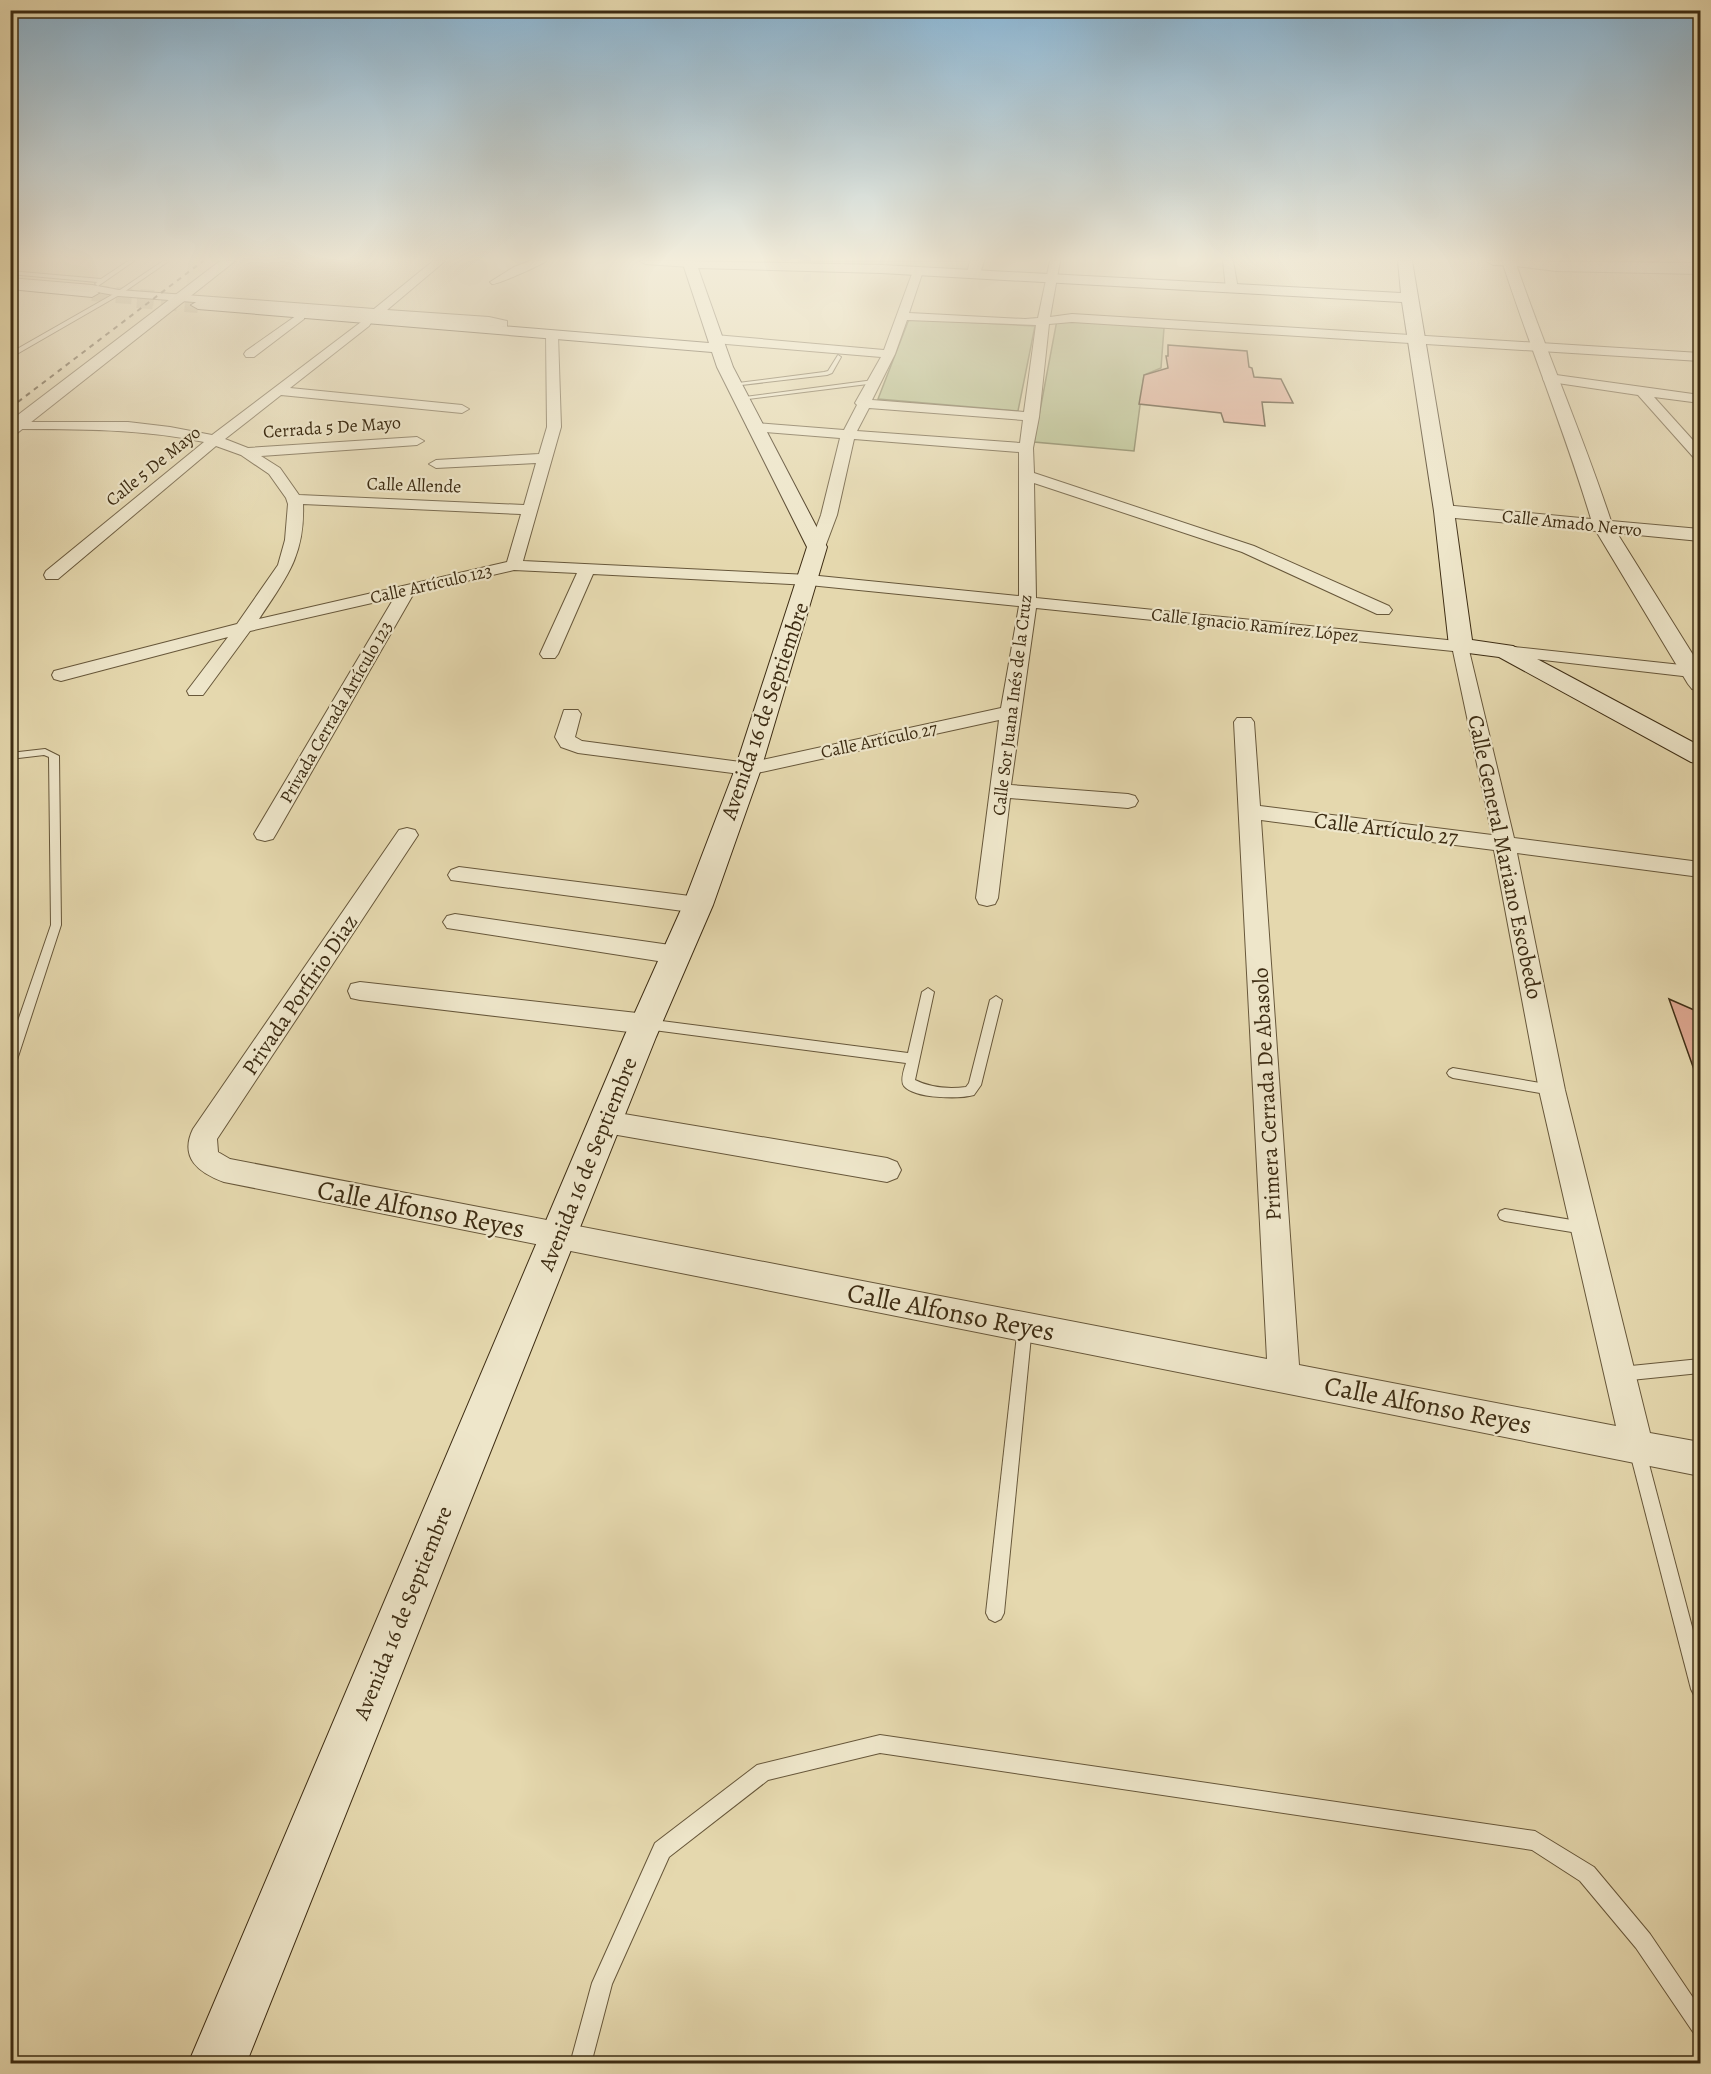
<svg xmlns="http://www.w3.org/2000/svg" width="1711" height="2074" viewBox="0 0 1711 2074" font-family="Alegreya,serif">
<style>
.green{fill:#b4bf8b;stroke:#78764f;stroke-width:1.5}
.building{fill:#e0a993;stroke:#3d2c13;stroke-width:1.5}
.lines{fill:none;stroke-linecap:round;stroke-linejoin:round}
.secondary-tunnel{stroke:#c3b68f;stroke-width:16;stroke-dasharray:16 8;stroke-linecap:butt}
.service-casing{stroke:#67573a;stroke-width:2}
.minor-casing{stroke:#67573a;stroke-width:2}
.tertiary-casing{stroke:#67573a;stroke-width:2}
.secondary-casing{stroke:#3d2c13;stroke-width:2}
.service{fill:#eee6ca;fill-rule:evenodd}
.minor{fill:#eee6ca;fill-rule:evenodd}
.tertiary{fill:#eee6ca;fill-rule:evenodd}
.secondary{fill:#eee6ca;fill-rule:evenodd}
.rail{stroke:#3d2c13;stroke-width:2;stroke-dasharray:5 5;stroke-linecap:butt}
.labels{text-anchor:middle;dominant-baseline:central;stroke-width:4.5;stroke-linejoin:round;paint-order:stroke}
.far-street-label{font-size:18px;fill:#3d2c13;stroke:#eee6ca}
.street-label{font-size:22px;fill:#3d2c13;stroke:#eee6ca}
.near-street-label{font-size:27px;fill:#3d2c13;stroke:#eee6ca}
</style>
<rect width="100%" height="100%" fill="#e5d8ae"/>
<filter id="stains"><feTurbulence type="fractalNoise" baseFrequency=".00333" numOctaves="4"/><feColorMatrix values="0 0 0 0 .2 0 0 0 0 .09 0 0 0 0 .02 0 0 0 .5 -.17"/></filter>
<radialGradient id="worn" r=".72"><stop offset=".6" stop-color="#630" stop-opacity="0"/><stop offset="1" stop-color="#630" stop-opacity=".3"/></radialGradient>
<g class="green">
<polygon points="799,261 977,261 974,274 795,267"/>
<polygon points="909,319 1035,326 1018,411 878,399"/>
<polygon points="1057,320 1164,328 1161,368 1144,375 1134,451 1034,442"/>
</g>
<g class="building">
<polygon points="1168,345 1247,351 1249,367 1252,368 1254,377 1281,379 1293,403 1262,402 1265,426 1224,422 1221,413 1139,404 1144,375 1168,368 1166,356 1168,356"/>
<polygon points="1669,999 1701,1013 1701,1078 1697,1078"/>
</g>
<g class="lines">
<g class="secondary-tunnel">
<polyline points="92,293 154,298"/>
<polyline points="137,300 198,305"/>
</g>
<defs>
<g id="service">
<polygon points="128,261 134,261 98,286 95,284 97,282 10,274 10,271 101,279"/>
<polygon points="163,261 169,261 121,294 10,358 10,353 117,292"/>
<polygon points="838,355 841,357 832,373 827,375 733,386 730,384 824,372 828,371"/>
<polygon points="874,380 876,383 740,400 737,398"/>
<polygon points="10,640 14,642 14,669 10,671"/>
<polygon points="45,749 59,756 61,925 16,1063 10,1068 10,1044 51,925 49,757 44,755 10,759 10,753"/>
<path d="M928 988 934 992 915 1080C931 1088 949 1089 966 1087L969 1083 990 1000 996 996 1002 1000 981 1085 974 1095C960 1099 915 1099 904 1086 900 1081 904 1069 906 1063L646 1029 642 1027 640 1024 642 1021 646 1019 908 1053 922 992Z"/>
<polygon points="1453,1068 1552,1085 1556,1086 1558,1090 1556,1094 1552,1095 1453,1078 1449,1076 1447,1073 1449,1070"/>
<polygon points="1505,1209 1584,1222 1589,1224 1591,1228 1589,1232 1584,1234 1505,1221 1500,1219 1498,1215 1500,1211"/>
<polygon points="1025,1319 1030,1321 1032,1326 1004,1613 1001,1619 995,1622 989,1619 986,1613 1018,1326 1020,1321"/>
<polygon points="1700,1359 1700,1373 1621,1381 1616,1379 1613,1374 1616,1369 1621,1367"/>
<polygon points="1637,1441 1643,1443 1645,1449 1700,1657 1700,1698 1694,1695 1691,1689 1629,1449 1631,1443"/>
<polygon points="880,1735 1535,1831 1594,1867 1650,1934 1700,2008 1700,2035 1693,2032 1636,1948 1580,1881 1532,1850 880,1753 768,1780 669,1857 612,1984 591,2064 570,2064 592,1983 655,1843 757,1765"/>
</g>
<g id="minor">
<polygon points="433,261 445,261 387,310 489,317 507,321 507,327 119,296 92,291 10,284 10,278 92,285 119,290 374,309"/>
<path d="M530 261H546C541 265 497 285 492 284L490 282 514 267Z"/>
<polygon points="640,261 692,261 695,264 690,267 645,264"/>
<path d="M1050 261H1060L1050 317 1072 314 1700 353V361L1072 322 1049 324 1039 417 1033 448 1034 473 1254 546 1389 606 1392 610 1389 614H1377L1242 552 1034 483 1036 598 1467 642 1514 838 1700 862V877L1517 853 1565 1090 1650 1433 1700 1442V1476L224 1182C199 1173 179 1158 193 1129L399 830 407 828 415 830 418 835 217 1139 218 1152 230 1159 1267 1359 1234 722 1237 718H1251L1254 722 1260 806 1492 835 1453 651 1036 608 1011 785 1128 794 1135 796 1138 801 1135 806 1128 808 1010 798 998 898 995 904 987 906 979 904 976 898 999 720 748 775 578 753 561 747 555 737 564 710H578L581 714 575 737 582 741 748 763 1001 708 1019 606 809 585 593 574 558 654 555 658H543L540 654 577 573 514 570 414 593 276 834 273 839 265 841 257 839 254 834 394 598 250 631 203 695H189L187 691 228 637 61 681 54 679 52 675 54 671 237 624 278 565 285 540 288 504 286 498 269 474 241 455 216 446 58 579H46L44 575 46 571 204 442C142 429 80 429 17 429L12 428V422H128L170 427 212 435 365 319 371 323 369 326 290 388 462 405 469 409 462 413 281 395 225 439 248 448 417 437 424 441 417 445 261 456 280 468 299 495 524 505 536 463 436 468 429 464 436 460 539 454 547 427 546 335 552 331 558 335 561 427 523 561 809 575 1019 596V452L854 439 837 515 825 547 823 550H811L809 547 821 515 840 438 754 431 747 427 754 423 844 430 857 405 855 403 881 357 715 343 709 339 715 335 884 350 913 271 918 268 923 271 909 313 1025 319 1038 318ZM907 320 1036 325 1024 412 872 400 895 354ZM869 408 1023 420 1020 443 857 431ZM303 504 521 514 507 562 259 619C286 578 305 556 303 504ZM1261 820 1494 850 1539 1090 1616 1426 1299 1365Z"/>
<polygon points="1223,261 1233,261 1238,289 1236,291 1232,292 1226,289"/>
<polygon points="1528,261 1556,265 1700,268 1700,274 1556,271 1507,265 1502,262"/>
<polygon points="300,313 304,315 304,319 254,357 246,357 244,354 246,351"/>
<polygon points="1549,374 1700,395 1700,403 1654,397 1700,448 1700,460 1695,459 1638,395 1544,381 1543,378"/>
<polygon points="1505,646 1700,667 1700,678 1499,655 1496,651 1499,647"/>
<polygon points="459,867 698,897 706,899 709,905 706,911 698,913 451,880 448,875 451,870"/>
<polygon points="455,914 677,946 685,949 689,955 685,961 677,964 447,928 443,922 447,916"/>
<polygon points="360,982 646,1014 655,1017 659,1024 655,1031 646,1034 360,1000 351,998 348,991 351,984"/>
<polygon points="606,1111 887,1158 897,1162 901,1170 897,1178 887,1182 606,1133 596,1130 592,1122 596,1114"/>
</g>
<g id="tertiary">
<polygon points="220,261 235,261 16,434 10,435 10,421"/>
<polygon points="970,261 984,261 979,277 969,277 967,274"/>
<path d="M1502 261H1515C1545 349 1582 433 1611 521L1700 529V541L1617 533 1700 666V691L1692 689 1688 684 1596 531 1444 517 1437 515 1434 511 1437 507 1444 505 1591 519C1565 432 1530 348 1502 261Z"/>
</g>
<g id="secondary">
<polygon points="682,261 881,265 1401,293 1398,261 1412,261 1454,511 1472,640 1513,646 1700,746 1700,764 1691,762 1499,657 1453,651 1449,646 1434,511 1402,302 881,273 698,268 733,367 827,547 761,769 713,905 656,1037 246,2064 188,2064 624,1037 683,905 735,769 807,547 717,367 712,352 198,309 191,305 198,301 709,343"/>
<polygon points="1486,261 1700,263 1700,271 1493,265"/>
<polygon points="10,281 92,289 99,293 92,297 10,289"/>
</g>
</defs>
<use href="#service" class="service-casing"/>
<use href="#minor" class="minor-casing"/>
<use href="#tertiary" class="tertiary-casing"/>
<use href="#secondary" class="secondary-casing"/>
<use href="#service" class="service"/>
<use href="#minor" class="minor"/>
<use href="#tertiary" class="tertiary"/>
<use href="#secondary" class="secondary"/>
<polyline class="rail" points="10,408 203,261"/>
</g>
<linearGradient id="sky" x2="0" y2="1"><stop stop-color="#89b5d4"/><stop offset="0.47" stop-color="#f3eddb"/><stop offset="1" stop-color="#f3eddb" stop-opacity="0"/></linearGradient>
<rect width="1711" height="552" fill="url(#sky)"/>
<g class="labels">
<g class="far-street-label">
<text transform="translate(332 427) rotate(-4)">Cerrada 5 De Mayo</text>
<text transform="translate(153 466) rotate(-39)">Calle 5 De Mayo</text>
<text transform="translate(414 485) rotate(2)">Calle Allende</text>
<text transform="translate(1572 523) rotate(6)">Calle Amado Nervo</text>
<text transform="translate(431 584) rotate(-13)">Calle Artículo 123</text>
<text transform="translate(1255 625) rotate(6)">Calle Ignacio Ramírez López</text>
<text transform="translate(1012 705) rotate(-83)">Calle Sor Juana Inés de la Cruz</text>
<text transform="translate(336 712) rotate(-60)">Privada Cerrada Artículo 123</text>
<text transform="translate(879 740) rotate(-12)">Calle Artículo 27</text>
</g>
<g class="street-label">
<text transform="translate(765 711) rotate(-71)">Avenida 16 de Septiembre</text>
<text transform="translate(1386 829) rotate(7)">Calle Artículo 27</text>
<text transform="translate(1505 857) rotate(78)">Calle General Mariano Escobedo</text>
<text transform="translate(300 995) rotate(-56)">Privada Porfirio Diaz</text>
<text transform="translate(1267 1094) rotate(-93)">Primera Cerrada De Abasolo</text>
<text transform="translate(588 1164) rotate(-68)">Avenida 16 de Septiembre</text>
<text transform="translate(403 1613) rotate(-68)">Avenida 16 de Septiembre</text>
</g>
<g class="near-street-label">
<text transform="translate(421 1209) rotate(11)">Calle Alfonso Reyes</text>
<text transform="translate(951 1312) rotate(11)">Calle Alfonso Reyes</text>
<text transform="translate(1428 1405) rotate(11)">Calle Alfonso Reyes</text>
</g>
</g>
<rect width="1711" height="2074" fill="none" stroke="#e5d8ae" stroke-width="36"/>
<rect x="12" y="12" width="1687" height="2050" fill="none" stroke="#3d2c13" stroke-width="3"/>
<rect x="18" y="18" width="1675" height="2038" fill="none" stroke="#3d2c13" stroke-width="1.5"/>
<rect width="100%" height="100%" filter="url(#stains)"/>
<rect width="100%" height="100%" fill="url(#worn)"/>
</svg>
